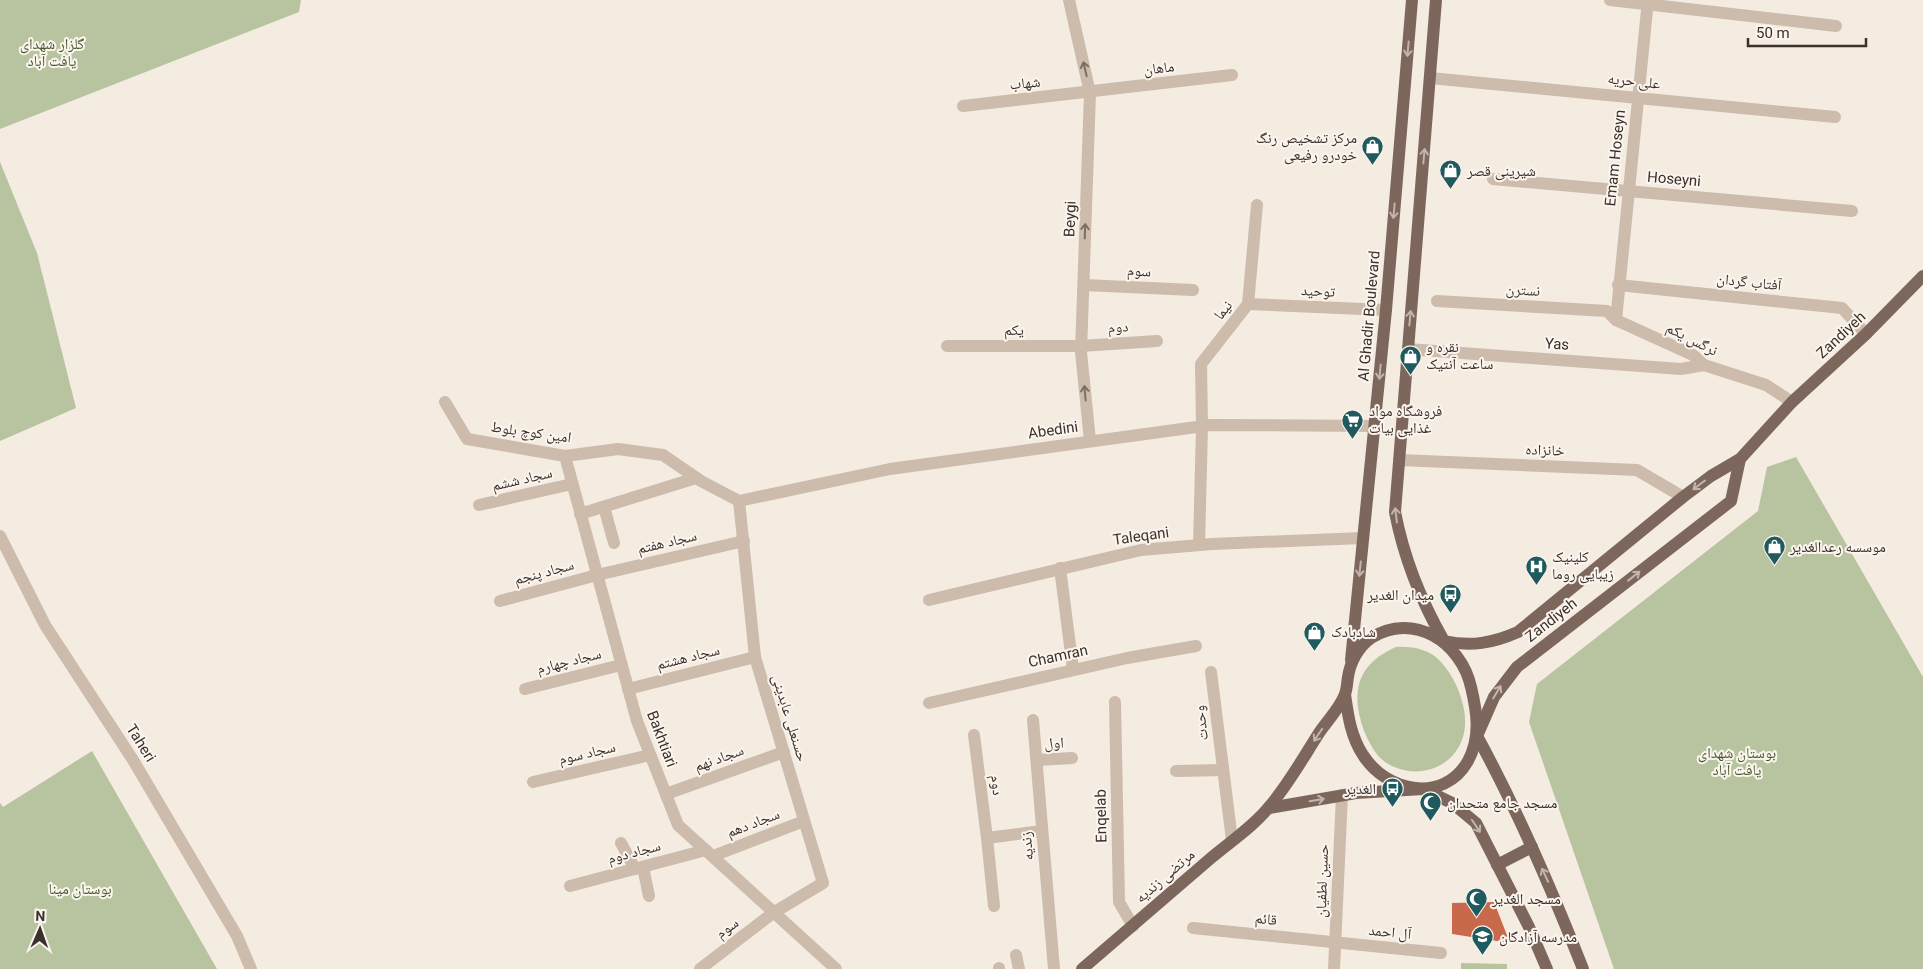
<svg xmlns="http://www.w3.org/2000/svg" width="1923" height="969" viewBox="0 0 1923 969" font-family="Roboto,'Noto Naskh Arabic',sans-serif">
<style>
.green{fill:#b8c4a0}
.building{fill:#c8694b}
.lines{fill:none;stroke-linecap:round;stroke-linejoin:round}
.minor{stroke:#cdbbac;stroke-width:12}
.major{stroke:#7d675c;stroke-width:12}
.oneway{stroke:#c2b5ac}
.oneway2{stroke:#7d6f65}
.labels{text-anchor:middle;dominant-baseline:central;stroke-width:4;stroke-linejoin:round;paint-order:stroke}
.park-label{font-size:15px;fill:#4a5a2e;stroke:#fbf5ee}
.street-label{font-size:15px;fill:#3b302b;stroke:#fbf5ee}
.poi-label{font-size:15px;fill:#3b302b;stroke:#fbf5ee;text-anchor:start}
</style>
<rect width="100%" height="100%" fill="#f4ebe1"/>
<g class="green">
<polygon points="0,0 301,0 299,12 0,129"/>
<polygon points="0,162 37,253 76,408 0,441"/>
<polygon points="1796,457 1923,677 1923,969 1614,969 1529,722 1537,684 1758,511 1767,467"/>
<path d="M1396 647C1411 646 1428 649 1439 660 1456 677 1469 709 1464 733 1456 769 1415 782 1385 762 1375 755 1369 742 1364 731 1350 692 1357 664 1396 647Z"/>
<polygon points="92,751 217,969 0,969 0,803 3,807"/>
<polygon points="1461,963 1507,964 1507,969 1461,969"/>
</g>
<polygon class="building" points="1494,902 1510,943 1452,934 1452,903"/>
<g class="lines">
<g class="minor">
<polyline points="1069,0 1090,93 1081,352 1090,441"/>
<polyline points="1610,0 1836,26"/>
<polyline points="1430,78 1835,117"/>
<polyline points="963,106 1232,75"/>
<polyline points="1493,179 1852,211"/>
<polyline points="1084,285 1193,290"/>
<polyline points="1618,285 1842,308 1866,334"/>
<polyline points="1437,301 1607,311 1616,320 1693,355 1704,365 1766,385 1792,402"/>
<polyline points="1248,304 1386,310"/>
<polyline points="1616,320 1648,0"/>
<polyline points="947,346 1081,346 1157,341"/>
<polyline points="1408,349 1681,369 1704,365"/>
<polyline points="445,402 467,439 565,456 618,449 663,455 701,481 739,501"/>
<polyline points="565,456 637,721 678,825 836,969"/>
<polyline points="1399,460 1637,470 1683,497"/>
<polyline points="739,501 890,469 1211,425 1375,426"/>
<polyline points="479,505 572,484"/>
<polyline points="604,507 614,543"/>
<polyline points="580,514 696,478"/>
<polyline points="0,536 45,625 133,760 237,936 251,969"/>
<polyline points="1199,545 1202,427 1201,364 1248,304 1257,205"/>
<polyline points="1060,568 1073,669"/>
<polyline points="929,600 1141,550 1212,544 1363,538"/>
<polyline points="500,601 597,575 744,541"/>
<polyline points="1211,672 1232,840"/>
<polyline points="525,689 621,665"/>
<polyline points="628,689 755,657"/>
<polyline points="1115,702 1119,902 1133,926"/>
<polyline points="929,703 1127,658 1196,646"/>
<polyline points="1033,720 1054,969"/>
<polyline points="974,735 987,838 1042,831"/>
<polyline points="1037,760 1072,758"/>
<polyline points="1176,771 1223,770"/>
<polyline points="533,782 650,755"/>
<polyline points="666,794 784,752"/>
<polyline points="987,838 994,906"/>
<polyline points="621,843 635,869"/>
<polyline points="713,856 804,821"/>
<polyline points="643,867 649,896"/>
<polyline points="570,886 706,850"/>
<polyline points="1193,928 1441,953"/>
<polyline points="1016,955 1019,969"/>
<polyline points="999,968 999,969"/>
<polyline points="700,969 773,913 823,883 755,657 739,501"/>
<polyline points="1334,969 1342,795"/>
</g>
<g class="major">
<path d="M1436 0 1395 512C1404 559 1420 599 1444 641 1471 647 1493 643 1518 632L1683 497 1711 476 1740 459 1792 402 1866 334 1923 276"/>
<polyline points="1351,660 1386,310 1412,0"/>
<polyline points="1269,808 1356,793 1423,789 1452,803 1476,823 1529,927 1547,969"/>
<polyline points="1497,865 1532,847"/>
<path d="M1082 969C1125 932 1168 895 1211 858 1230 842 1254 826 1269 807 1288 785 1303 758 1319 733 1327 721 1340 708 1345 694 1347 689 1347 683 1348 677 1350 663 1358 647 1371 638 1413 611 1461 642 1471 687 1477 712 1481 737 1468 761 1444 804 1386 792 1363 755 1351 737 1348 716 1345 694"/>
<path d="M1583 969C1552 890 1518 811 1477 736L1494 697 1517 667 1731 501 1740 459"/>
</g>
</g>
<defs><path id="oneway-shaft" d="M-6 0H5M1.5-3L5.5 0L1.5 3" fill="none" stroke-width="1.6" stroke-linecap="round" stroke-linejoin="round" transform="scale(1.25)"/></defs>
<g class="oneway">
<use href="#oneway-shaft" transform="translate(1408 49) rotate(95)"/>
<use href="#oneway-shaft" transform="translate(1424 156) rotate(-85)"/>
<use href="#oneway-shaft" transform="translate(1394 211) rotate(95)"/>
<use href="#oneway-shaft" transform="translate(1410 318) rotate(-85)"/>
<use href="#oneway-shaft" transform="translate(1380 372) rotate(95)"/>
<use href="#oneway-shaft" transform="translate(1699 485) rotate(143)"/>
<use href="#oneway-shaft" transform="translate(1396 515) rotate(-97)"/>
<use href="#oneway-shaft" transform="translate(1360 569) rotate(96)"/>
<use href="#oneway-shaft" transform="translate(1634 576) rotate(-38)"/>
<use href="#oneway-shaft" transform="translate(1497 692) rotate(-59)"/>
<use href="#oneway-shaft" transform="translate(1318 735) rotate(124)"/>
<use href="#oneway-shaft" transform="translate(1317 800) rotate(-10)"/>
<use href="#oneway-shaft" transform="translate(1476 826) rotate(56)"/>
<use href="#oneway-shaft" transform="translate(1545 875) rotate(-115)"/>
</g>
<g class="oneway2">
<use href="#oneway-shaft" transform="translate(1085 69) rotate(-103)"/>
<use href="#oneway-shaft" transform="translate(1085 231) rotate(-88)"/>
<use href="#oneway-shaft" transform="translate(1085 393) rotate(-95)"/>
</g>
<defs>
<symbol id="shop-pin" viewBox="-11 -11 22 30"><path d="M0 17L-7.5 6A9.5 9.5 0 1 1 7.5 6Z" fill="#1f5a5e" stroke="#fbf5ee"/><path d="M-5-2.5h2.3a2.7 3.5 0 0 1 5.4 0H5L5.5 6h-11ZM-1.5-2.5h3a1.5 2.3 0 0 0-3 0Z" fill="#fff"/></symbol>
<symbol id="supermarket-pin" viewBox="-11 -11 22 30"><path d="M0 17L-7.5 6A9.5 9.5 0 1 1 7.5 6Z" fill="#1f5a5e" stroke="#fbf5ee"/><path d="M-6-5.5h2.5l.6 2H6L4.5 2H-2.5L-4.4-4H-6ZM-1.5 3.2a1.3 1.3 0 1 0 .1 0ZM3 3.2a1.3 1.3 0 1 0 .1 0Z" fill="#fff"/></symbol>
<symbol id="hospital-pin" viewBox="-11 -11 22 30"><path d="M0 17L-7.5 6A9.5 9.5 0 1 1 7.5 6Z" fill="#1f5a5e" stroke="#fbf5ee"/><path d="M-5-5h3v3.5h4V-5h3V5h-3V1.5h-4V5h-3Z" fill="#fff"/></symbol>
<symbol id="bus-pin" viewBox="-11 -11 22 30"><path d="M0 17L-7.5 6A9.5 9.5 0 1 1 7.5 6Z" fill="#1f5a5e" stroke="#fbf5ee"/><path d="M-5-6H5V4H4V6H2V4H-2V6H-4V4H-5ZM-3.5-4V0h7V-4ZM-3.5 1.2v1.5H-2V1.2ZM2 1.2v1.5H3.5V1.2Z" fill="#fff"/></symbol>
<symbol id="mosque-pin" viewBox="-11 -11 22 30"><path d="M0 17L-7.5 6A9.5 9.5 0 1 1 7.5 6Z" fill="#1f5a5e" stroke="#fbf5ee"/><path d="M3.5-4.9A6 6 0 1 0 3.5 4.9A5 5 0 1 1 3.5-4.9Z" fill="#fff"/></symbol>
<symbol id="school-pin" viewBox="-11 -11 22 30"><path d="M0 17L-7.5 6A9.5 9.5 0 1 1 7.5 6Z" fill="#1f5a5e" stroke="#fbf5ee"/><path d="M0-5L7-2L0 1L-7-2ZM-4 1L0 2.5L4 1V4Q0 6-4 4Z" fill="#fff"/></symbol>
</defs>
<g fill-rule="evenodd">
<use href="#shop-pin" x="1360" y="134" width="25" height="34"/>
<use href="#shop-pin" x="1438" y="158" width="25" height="34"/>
<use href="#shop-pin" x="1398" y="344" width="25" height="34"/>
<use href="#supermarket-pin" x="1340" y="408" width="25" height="34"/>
<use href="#shop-pin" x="1762" y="534" width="25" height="34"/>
<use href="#hospital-pin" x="1524" y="554" width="25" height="34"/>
<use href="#bus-pin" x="1438" y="582" width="25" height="34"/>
<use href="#shop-pin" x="1302" y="620" width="25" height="34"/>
<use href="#bus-pin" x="1380" y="776" width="25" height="34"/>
<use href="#mosque-pin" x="1418" y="790" width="25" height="34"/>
<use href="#mosque-pin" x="1464" y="886" width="25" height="34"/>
<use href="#school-pin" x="1470" y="924" width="25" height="34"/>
</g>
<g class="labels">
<g class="park-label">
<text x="52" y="44">گلزار شهدای<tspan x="52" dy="17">یافت آباد</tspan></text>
<text x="1737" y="753">بوستان شهدای<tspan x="1737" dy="17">یافت آباد</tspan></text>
<text x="80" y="889">بوستان مینا</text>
</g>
<g class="street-label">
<text transform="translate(1159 68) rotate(-7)">ماهان</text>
<text transform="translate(1634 81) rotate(6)">علی حریه</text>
<text transform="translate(1025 83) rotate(-6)">شهاب</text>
<text transform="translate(1615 158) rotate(-84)">Emam Hoseyn</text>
<text transform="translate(1674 179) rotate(5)">Hoseyni</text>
<text transform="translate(1070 219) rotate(-88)">Beygi</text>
<text transform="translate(1139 271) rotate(3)">سوم</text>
<text transform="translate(1749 282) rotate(6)">آفتاب گردان</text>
<text transform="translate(1523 290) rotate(3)">نسترن</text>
<text transform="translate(1318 291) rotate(3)">توحید</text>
<text transform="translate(1223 310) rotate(-52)">نیما</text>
<text transform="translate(1369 316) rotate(-85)">Al Ghadir Boulevard</text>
<text transform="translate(1118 327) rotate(-4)">دوم</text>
<text x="1014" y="330">یکم</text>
<text transform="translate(1841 335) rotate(-43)">Zandiyeh</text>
<text transform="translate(1692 339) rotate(27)">نرگس یکم</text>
<text transform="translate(1557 344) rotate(4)">Yas</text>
<text transform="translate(1053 430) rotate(-8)">Abedini</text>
<text transform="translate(531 432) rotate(8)">امین کوچ بلوط</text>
<text transform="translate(1545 450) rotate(2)">خانزاده</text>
<text transform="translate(522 479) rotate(-13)">سجاد ششم</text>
<text transform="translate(1141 536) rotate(-8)">Taleqani</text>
<text transform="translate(667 542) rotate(-13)">سجاد هفتم</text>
<text transform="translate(544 572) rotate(-15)">سجاد پنجم</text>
<text transform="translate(1551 620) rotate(-38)">Zandiyeh</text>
<text transform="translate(1058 656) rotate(-12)">Chamran</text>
<text transform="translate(688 657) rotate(-14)">سجاد هشتم</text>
<text transform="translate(569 661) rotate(-14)">سجاد چهارم</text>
<text transform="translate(790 718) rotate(73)">حسنعلی عابدینی</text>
<text transform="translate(1201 723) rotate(-97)">وحدت</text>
<text transform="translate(662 739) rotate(69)">Bakhtiari</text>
<text transform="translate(141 743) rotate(58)">Taheri</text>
<text transform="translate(1054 743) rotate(-3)">اول</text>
<text transform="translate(587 753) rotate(-13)">سجاد سوم</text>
<text transform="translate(719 758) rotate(-20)">سجاد نهم</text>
<text transform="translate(997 785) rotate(83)">دوم</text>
<text transform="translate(1101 816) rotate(-91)">Enqelab</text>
<text transform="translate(753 823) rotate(-21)">سجاد دهم</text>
<text transform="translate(1027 846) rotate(-95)">زندیه</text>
<text transform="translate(634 852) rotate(-15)">سجاد دوم</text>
<text transform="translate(1165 876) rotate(-41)">مرتضی زندیه</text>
<text transform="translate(1322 881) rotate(-88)">حسین لطفیان</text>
<text transform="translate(1266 919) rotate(6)">قائم</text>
<text transform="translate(727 928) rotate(-37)">سوم</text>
<text transform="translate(1390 932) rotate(6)">آل احمد</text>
</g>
<g class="poi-label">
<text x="1357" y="138" text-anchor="end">مرکز تشخیص رنگ<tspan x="1357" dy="17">خودرو رفیعی</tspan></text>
<text x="1467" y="171">شیرینی قصر</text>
<text x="1426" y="347">نقره و<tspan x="1426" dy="17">ساعت آنتیک</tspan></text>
<text x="1369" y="411">فروشگاه مواد<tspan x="1369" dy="17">غذایی بیات</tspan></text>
<text x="1790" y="547">موسسه رعدالغدیر</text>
<text x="1552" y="557">کلینیک<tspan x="1552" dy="17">زیبایی روما</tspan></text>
<text x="1434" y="595" text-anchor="end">میدان الغدیر</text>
<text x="1331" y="632">شادبادک</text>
<text x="1376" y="789" text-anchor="end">الغدیر</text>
<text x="1447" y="803">مسجد جامع متحدان</text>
<text x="1492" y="899">مسجد الغدیر</text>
<text x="1499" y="937">مدرسه آزادگان</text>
</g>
</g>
<g transform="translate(40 929) rotate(2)" stroke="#fbf5ee" stroke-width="4" paint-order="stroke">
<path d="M0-4L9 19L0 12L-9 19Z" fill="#3b302b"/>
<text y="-8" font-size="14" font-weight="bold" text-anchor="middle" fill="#3b302b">N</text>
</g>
<path d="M1748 38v8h118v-8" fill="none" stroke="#3b302b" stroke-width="2.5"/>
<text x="1756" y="38" font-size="15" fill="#3b302b" stroke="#fbf5ee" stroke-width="4" paint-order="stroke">50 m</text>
</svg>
